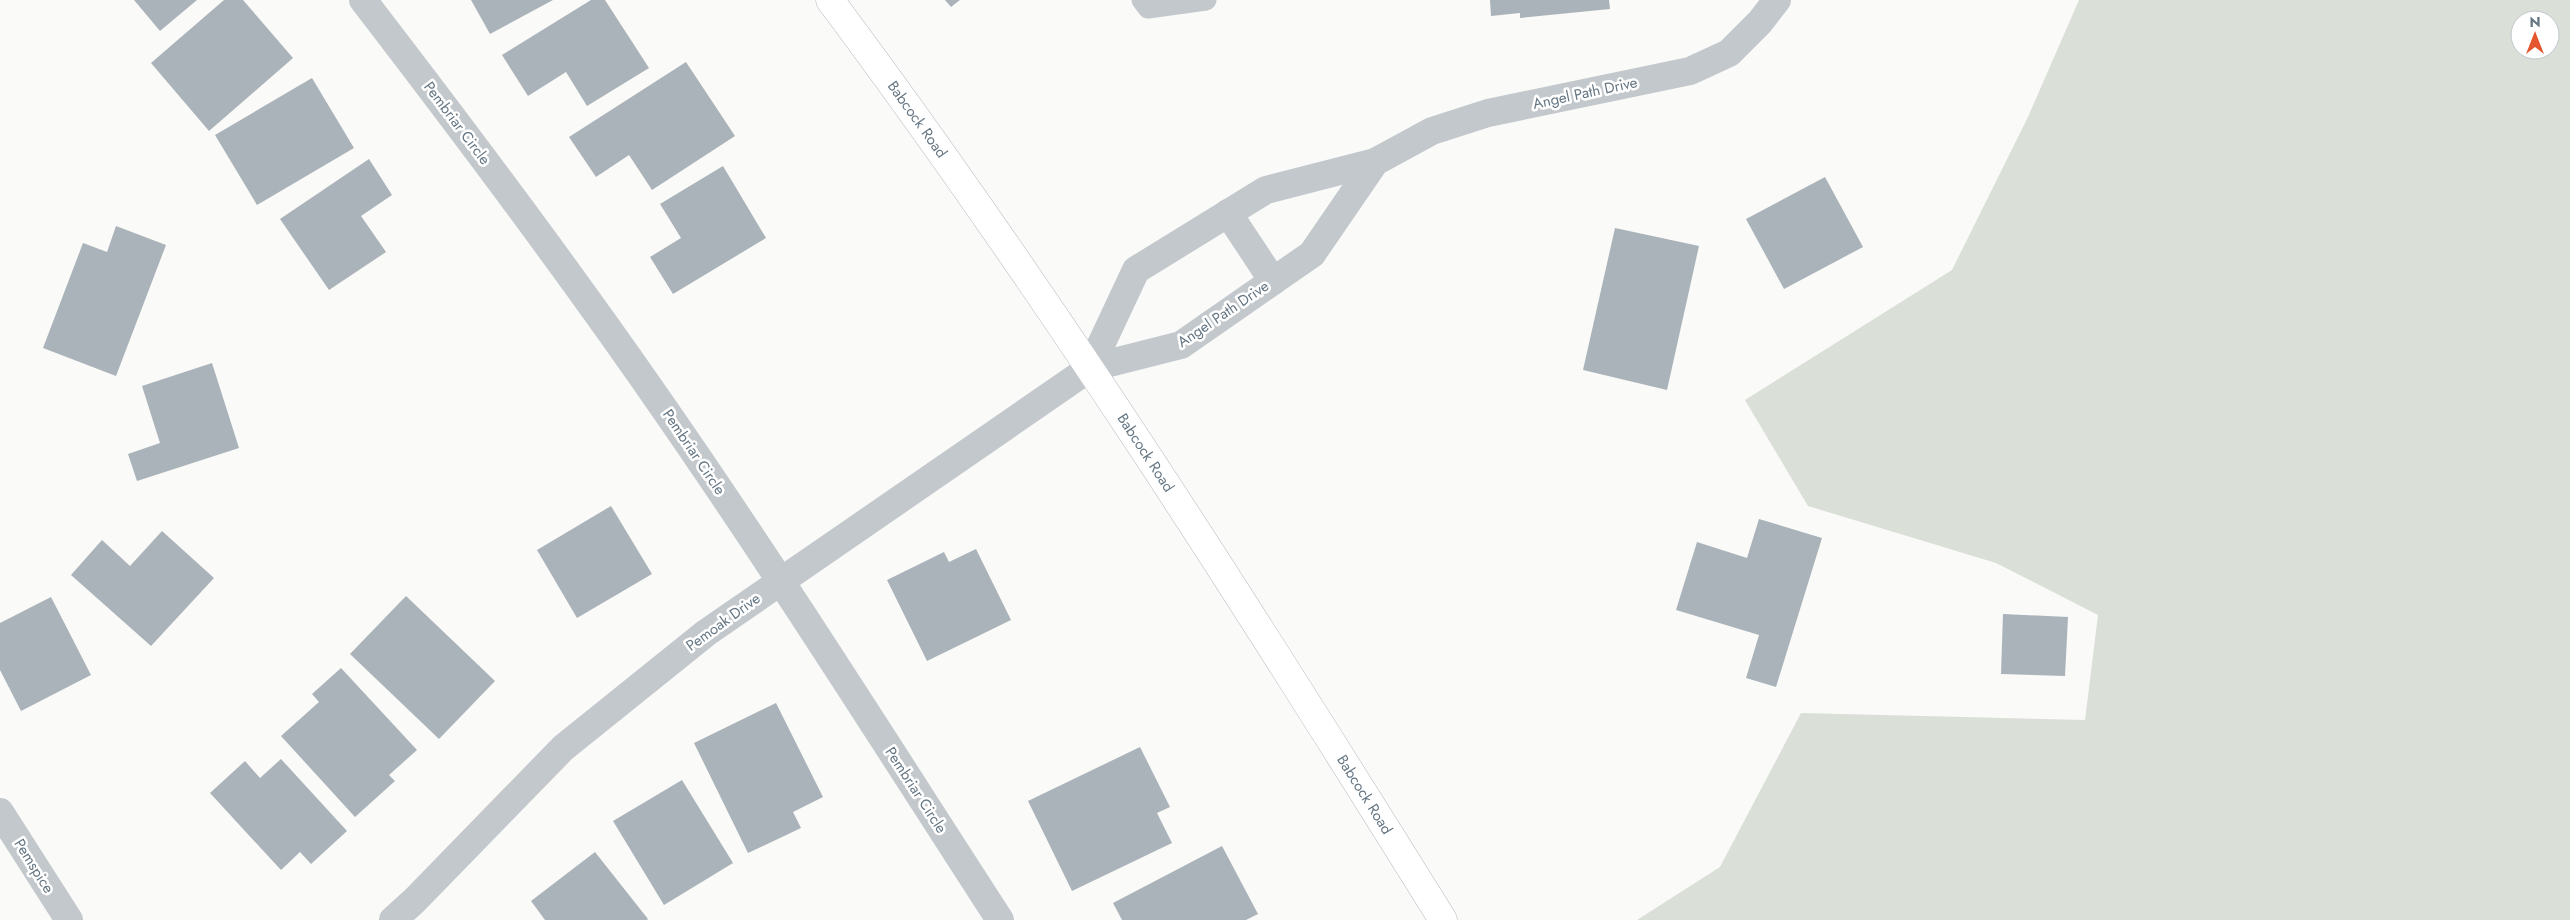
<svg xmlns="http://www.w3.org/2000/svg" width="2570" height="920" viewBox="0 0 2570 920" font-family="Jost,sans-serif">
<style>
.green{fill:#dadfd7;fill-rule:evenodd}
.building{fill:#aab3b9}
.lines{fill:none;stroke-linecap:round;stroke-linejoin:round}
.secondary-casing{stroke:#b3babf;stroke-width:29}
.lane{stroke:#c3c8cc;stroke-width:21}
.street{stroke:#c3c8cc;stroke-width:28}
.secondary{stroke:#fff;stroke-width:28}
.labels{text-anchor:middle;dominant-baseline:central;stroke-width:5;stroke-linejoin:round;paint-order:stroke}
.street-label{font-size:15px;fill:#657683;stroke:#fff}
</style>
<rect width="100%" height="100%" fill="#fafaf8"/>
<path class="green" d="M2079 0H2570V920H1637L1720 867 1801 713 2085 720 2098 615 1996 563 1808 506 1745 400 1952 270 2028 117ZM2520 20H2550V50H2520Z"/>
<g class="building">
<polygon points="134,0 197,0 160,31"/>
<polygon points="224,0 243,0 293,58 209,131 151,63"/>
<polygon points="471,0 553,0 490,34"/>
<polygon points="591,0 605,0 649,68 587,106 566,72 528,96 502,55"/>
<polygon points="945,0 960,0 951,7"/>
<polygon points="1490,0 1609,0 1610,9 1520,18 1520,13 1491,16"/>
<polygon points="686,62 735,136 652,190 629,155 596,177 569,137"/>
<polygon points="312,78 354,148 257,205 215,135"/>
<polygon points="369,159 392,195 361,216 386,252 329,290 280,219"/>
<polygon points="723,166 766,238 673,294 650,257 681,238 660,204"/>
<polygon points="1825,177 1863,247 1784,289 1746,219"/>
<polygon points="116,226 166,245 116,376 43,348 83,243 107,252"/>
<polygon points="1615,228 1699,246 1667,390 1583,370"/>
<polygon points="212,363 239,448 137,481 128,454 160,443 142,386"/>
<polygon points="611,506 652,574 577,618 537,550"/>
<polygon points="1759,519 1822,538 1776,687 1746,678 1759,635 1676,610 1697,542 1747,558"/>
<polygon points="162,531 214,578 151,646 71,575 102,540 130,566"/>
<polygon points="976,549 1011,620 927,661 887,580 944,552 949,562"/>
<polygon points="406,596 495,681 439,739 350,654"/>
<polygon points="51,597 91,675 21,711 0,670 0,623"/>
<polygon points="2003,614 2068,617 2065,676 2001,674"/>
<polygon points="341,668 417,750 389,775 395,781 355,817 281,736 319,702 312,694"/>
<polygon points="776,703 823,797 793,812 801,828 748,853 694,743"/>
<polygon points="1140,747 1170,807 1157,813 1172,843 1072,891 1028,801"/>
<polygon points="281,759 347,831 311,864 300,852 281,870 210,793 245,761 260,778"/>
<polygon points="682,780 733,863 664,905 613,821"/>
<polygon points="1222,846 1258,914 1246,920 1122,920 1113,903"/>
<polygon points="595,852 648,919 647,920 545,920 531,901"/>
</g>
<g class="lines">
<defs>
<g id="secondary">
<path id="s1" d="M830 0C1051 296 1248 607 1443 920"/>
</g>
</defs>
<use href="#secondary" class="secondary-casing"/>
<polyline class="lane" points="1142,0 1148,8 1206,0"/>
<g class="street">
<path d="M363 0C463 130 561 260 654 394 774 566 886 744 1000 920"/>
<polyline points="1228,213 1273,281"/>
<polyline points="1090,368 1136,270 1266,190 1375,162 1432,131 1488,113 1690,71 1729,53 1760,22 1777,0"/>
<polyline points="0,812 69,920"/>
<polyline points="393,920 414,901 563,748 706,633 1090,368 1181,345 1273,281 1312,254 1375,162"/>
</g>
<use href="#secondary" class="secondary"/>
</g>
<g class="labels">
<g class="street-label">
<text transform="translate(1585 93) rotate(-12)">Angel Path Drive</text>
<text stroke="none"><textPath href="#s1" startOffset="148">Babcock Road</textPath></text>
<text transform="translate(457 123) rotate(53)">Pembriar Circle</text>
<text transform="translate(1223 314) rotate(-34)">Angel Path Drive</text>
<text transform="translate(694 452) rotate(56)">Pembriar Circle</text>
<text stroke="none"><textPath href="#s1" startOffset="552">Babcock Road</textPath></text>
<text transform="translate(723 622) rotate(-36)">Pemoak Drive</text>
<text transform="translate(916 790) rotate(57)">Pembriar Circle</text>
<text stroke="none"><textPath href="#s1" startOffset="958">Babcock Road</textPath></text>
<text transform="translate(34 866) rotate(58)">Pemspice</text>
</g>
</g>
<g transform="translate(2535 35)"><circle r="24" fill="#ffffff" stroke="#c1c8cd"/>
<path d="M0-4L9 19L0 12L-9 19Z" fill="#e4572e"/>
<text y="-8" font-size="14" font-weight="bold" text-anchor="middle" fill="#657683">N</text>
</g>
</svg>
